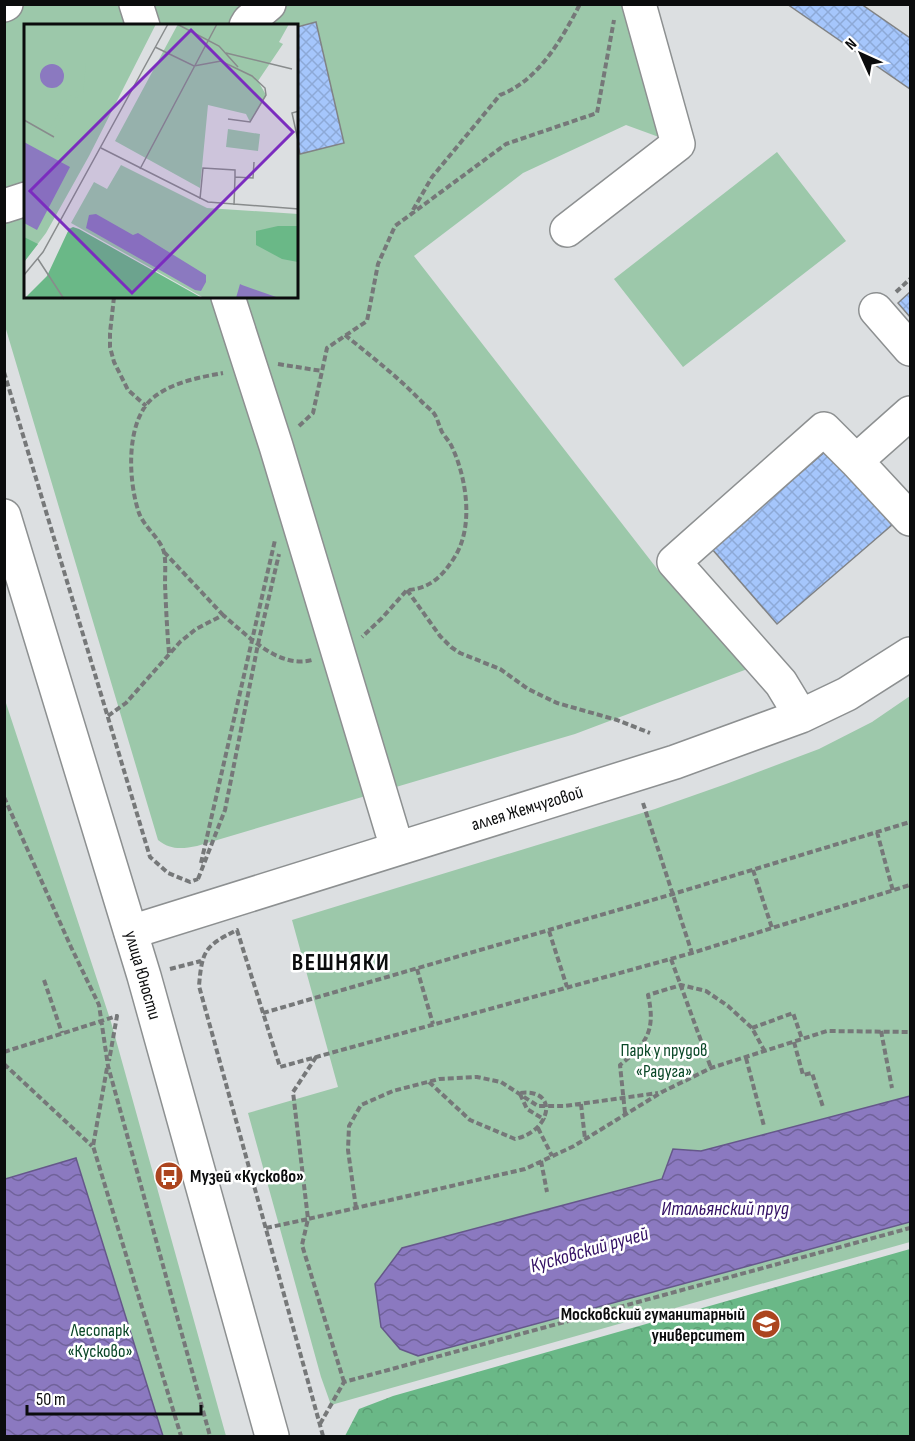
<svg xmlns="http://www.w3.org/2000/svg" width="915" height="1441" viewBox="0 0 915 1441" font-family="'Sofia Sans Condensed',sans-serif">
	<defs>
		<pattern id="forest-crowns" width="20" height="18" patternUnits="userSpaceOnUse" patternTransform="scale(1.5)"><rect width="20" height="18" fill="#6ab887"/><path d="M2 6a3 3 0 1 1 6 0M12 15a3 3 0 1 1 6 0" fill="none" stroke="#5b9d73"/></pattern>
		<pattern id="water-waves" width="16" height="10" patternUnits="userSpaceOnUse" patternTransform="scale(1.5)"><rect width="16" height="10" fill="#8b79c0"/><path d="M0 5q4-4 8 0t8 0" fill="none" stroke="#70629a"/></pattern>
		<pattern id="building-cross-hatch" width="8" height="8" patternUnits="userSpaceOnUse" patternTransform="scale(1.5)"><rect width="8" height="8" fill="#a5c6fc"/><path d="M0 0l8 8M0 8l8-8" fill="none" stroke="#8da9d7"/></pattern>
	</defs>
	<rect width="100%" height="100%" fill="#dcdfe1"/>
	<path fill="#9cc8aa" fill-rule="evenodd" d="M4,5H639L678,144L626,125L523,173L414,256L658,570L750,668L575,734L197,846C182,849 170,850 158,840L5,326ZM26,26H297V297H26Z
		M777,152L846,241L683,367L614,279Z
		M910,696V1242L331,1405L321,1377L248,1113L338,1087L292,920L655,809L726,784L819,749L872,722Z
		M4,697L111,1022L226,1436H5Z"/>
	<path fill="url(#forest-crowns)" d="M910,1249V1436H345L359,1409L393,1396Z"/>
	<path fill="url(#water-waves)" stroke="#65588a" stroke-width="1.5" d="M910,1096V1222L418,1356L400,1349L381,1327L375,1284L402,1248L662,1179L673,1149L701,1151Z
		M76,1158L163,1436H5V1179Z"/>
	<path fill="url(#building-cross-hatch)" stroke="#818385" stroke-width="1.5" d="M787,4H861L910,38V89Z
		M316,22L344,143L300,154L297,141V27Z
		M910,292V317L898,303Z
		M910,292V317L898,303Z
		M827,450L892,525L777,624L712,549Z"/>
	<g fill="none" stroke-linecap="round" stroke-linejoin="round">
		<g stroke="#8d9091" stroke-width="36">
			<path id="minor" d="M136,4L143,26
				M4,5L6,4
				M246,26L249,21L269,4
				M4,206L26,199
				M567,230L678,144L639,4
				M228,297L276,446L397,848
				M876,310L910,349
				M910,413L856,461L910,519
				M801,716L781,683L674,562L824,429L856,461
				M131,932L675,762L801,716L847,694L910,654"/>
		</g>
		<g stroke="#8d9091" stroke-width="36">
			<path id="major" d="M4,516L144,976L272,1436"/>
		</g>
		<path stroke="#767879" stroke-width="4" stroke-dasharray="6 3" stroke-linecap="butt" d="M413,210L432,177L500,95C538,81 562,39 580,4
			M896,292L910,279
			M114,297L110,333V347L114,362L128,390L146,406
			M345,335C372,357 398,377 422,402C426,406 432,410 435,415C438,420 439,426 442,432C445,437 450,442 452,447C467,479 474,528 454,558C442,577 429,589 407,590L382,618L362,637
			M278,364L322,371
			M4,372L150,857L168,873L190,882L198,879
			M299,426L313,413L327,348L367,321L378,264L395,226L506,144L597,113L614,20
			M164,552L223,615
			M407,590L440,636L451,647L460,653L500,669L528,689L557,703L617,720L650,733
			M169,653C167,630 166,607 165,584C165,574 166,561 164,552C160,538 144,527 139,513C128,481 125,420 154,397C173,382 201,377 223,373
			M108,716L126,703L180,642L196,629L223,615C247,635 278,669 312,660
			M4,797L71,947L99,1005L108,1066L210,1436
			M643,803L692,953
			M877,832L893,891
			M201,863L275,540
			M753,870L772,928
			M198,879L225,810L258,644L279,554
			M549,931L567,987
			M671,959L711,1068
			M170,969L201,961
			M417,969L433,1024
			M44,980L62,1033
			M263,1013L673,894L910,822
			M752,1028L793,1013L802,1039
			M881,1031L892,1088
			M794,1042L803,1075L812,1073L823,1107
			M4,1052L117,1016L109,1061
			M746,1058L764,1126
			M4,1064L92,1146
			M107,1068L93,1146L181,1436
			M429,1082L470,1120L515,1139C552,1131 559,1088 520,1093
			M520,1094L527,1109L545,1120
			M581,1104L585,1139
			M625,1113L620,1065C647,1044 656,1030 648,995L681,985L706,991L728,1006L752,1028L764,1050
			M538,1128L552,1156
			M541,1161L547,1192
			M356,1208L348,1150L349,1126L361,1105L393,1091L439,1079L477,1077L501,1082L538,1106H565L658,1093
			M266,1228L308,1219L293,1092L316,1057
			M344,1382L302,1245L308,1219L525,1169L574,1146L662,1092L711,1068L802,1039L827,1031L910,1032
			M320,1424L344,1382L910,1228
			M323,1436L199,986C202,950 205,946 237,930L280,1067L692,953L910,885"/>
		<use href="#minor" stroke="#fff" stroke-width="33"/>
		<use href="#major" stroke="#fff" stroke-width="33"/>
	</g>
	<defs>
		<g id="bus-disc" transform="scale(1.5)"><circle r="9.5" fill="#ac451f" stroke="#fff"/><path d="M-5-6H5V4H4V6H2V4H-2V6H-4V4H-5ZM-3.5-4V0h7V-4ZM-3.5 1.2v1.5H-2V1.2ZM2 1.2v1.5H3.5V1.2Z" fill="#fff"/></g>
		<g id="university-disc" transform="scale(1.5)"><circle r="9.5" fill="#ac451f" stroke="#fff"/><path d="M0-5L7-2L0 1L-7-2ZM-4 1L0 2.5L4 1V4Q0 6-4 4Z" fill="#fff"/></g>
	</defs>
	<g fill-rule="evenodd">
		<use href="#bus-disc" x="169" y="1176"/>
		<use href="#university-disc" x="766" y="1324"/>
	</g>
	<g text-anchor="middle" stroke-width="5" stroke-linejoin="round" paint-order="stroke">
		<g font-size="18" fill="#0b0c0d" stroke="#fff">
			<text transform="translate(527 808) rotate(-17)" y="6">аллея Жемчуговой</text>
			<text transform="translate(143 975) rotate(74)" y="6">улица Юности</text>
		</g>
		<g font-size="18" fill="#0a4828" stroke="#fff">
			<text x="664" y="1056">Парк у прудов<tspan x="664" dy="21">«Радуга»</tspan></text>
			<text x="100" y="1336">Лесопарк<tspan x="100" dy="21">«Кусково»</tspan></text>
		</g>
		<g font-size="18" font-weight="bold" fill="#0b0c0d" stroke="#fff" text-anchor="start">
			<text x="190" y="1182">Музей «Кусково»</text>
			<text x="745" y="1320" text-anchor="end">Московский гуманитарный<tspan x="745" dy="21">университет</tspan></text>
		</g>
		<g font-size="20" font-style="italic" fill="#331065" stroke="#fff">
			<text x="725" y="1215">Итальянский пруд</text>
			<text transform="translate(589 1249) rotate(-16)" y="7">Кусковский ручей</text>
		</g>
		<g font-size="24" font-weight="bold" letter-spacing="1.5" fill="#0b0c0d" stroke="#fff">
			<text x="341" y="970">ВЕШНЯКИ</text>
		</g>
	</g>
	<g transform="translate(24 24)">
		<rect width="274" height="274" fill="#dcdfe1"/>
		<path d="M0,0H132L65,132L22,209L0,238ZM154,0H265L255,18L259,20L234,57L242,71L226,98L222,90L184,81L176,164L91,117ZM204,105L236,110L234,127L202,123ZM97,141L183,184L274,190V274H180L47,199L70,158L83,165Z" fill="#9cc8aa"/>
		<path d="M254,202H274V238L258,235L232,221V207ZM49,203L55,205L178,274L0,275L23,252L45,205ZM0,213L14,220L0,238Z" fill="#6ab887"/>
		<path d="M62,39L59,69L46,78L29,108L25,106L43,75L57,64V49Z" fill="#9cc8aa"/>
		<path d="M16 52a12 12 0 1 1 24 0a12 12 0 1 1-24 0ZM0,118L46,143L13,206L0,199ZM72,190L109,211L114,209L182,251V258L177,267L171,266L62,204L65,191ZM216,260L218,261L255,274H212Z" fill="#8b79c0"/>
		<path fill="none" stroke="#888b8c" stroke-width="1.5" d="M153,0L195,22L214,43M131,23L170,42L197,37L228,52L241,64L242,71L226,98L204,95M202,29L268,45M275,87L268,89L275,121M0,96L30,113M77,124L184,178L275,185M116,145L193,0M176,175L179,144L211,146V153M210,181L211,153L229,154L230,138M14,235L40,275M0,251L19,228L144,0"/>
		<path fill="#7b2cbf" fill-opacity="0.15" stroke="#7b2cbf" stroke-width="3" d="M167,6L269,108L108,269L6,167Z"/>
		<rect width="274" height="274" fill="none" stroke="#0b0c0d" stroke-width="3"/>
	</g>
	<rect width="915" height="1441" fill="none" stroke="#0b0c0d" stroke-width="12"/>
	<g transform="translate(861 54) rotate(315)" stroke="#ffffff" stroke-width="4.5" paint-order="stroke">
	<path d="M0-4.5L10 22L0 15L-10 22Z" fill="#0b0c0d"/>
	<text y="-9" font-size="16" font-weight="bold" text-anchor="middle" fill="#0b0c0d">N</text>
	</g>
	<path d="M27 1405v9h174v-9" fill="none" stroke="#0b0c0d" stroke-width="3"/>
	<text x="36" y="1405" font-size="18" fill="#0b0c0d" stroke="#ffffff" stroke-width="4.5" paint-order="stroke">50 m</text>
</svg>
